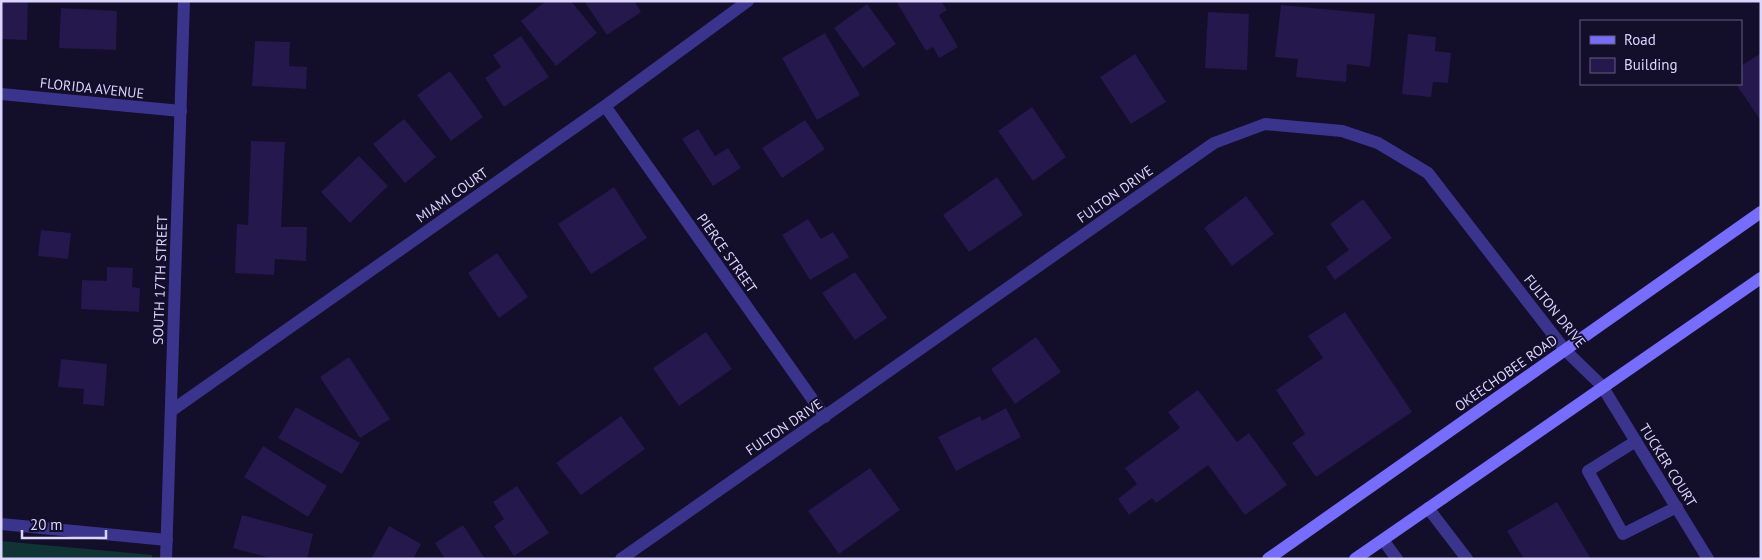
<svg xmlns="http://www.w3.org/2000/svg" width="1762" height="560" viewBox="0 0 1762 560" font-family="'PT Sans',sans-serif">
	<rect width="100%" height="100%" fill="#130e2a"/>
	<path fill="#103434" d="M1,541L152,555V559H1Z"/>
	<path fill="#24184d" d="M1,1H28L27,40L1,39Z
		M546,1H571L597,33L556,66L521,21Z
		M584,1H634L641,12L607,35Z
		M896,1H941L947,10L939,15L958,47L939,58L933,47L926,51Z
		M867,4L896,44L863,68L834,28Z
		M1281,5L1375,14L1370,67L1347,64L1346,82L1296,77L1298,59L1275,57Z
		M61,8L117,11L116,50L59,48Z
		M1208,12L1249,14L1247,70L1205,68Z
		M825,33L860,95L817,120L782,58Z
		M1408,34L1436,37L1435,51L1451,53L1448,83L1433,82L1431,97L1402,94Z
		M521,36L549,77L504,107L485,78L501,67L493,55Z
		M255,41L290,42L289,66L307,67L306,89L252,86Z
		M1761,53V121L1736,84H1741V66Z
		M1135,54L1166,102L1131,124L1100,77Z
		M450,71L483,117L451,141L417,95Z
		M1032,107L1066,157L1033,181L998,131Z
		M404,119L436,157L405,183L373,144Z
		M805,120L825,149L782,178L762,148Z
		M698,129L715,156L728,148L741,168L713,186L682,139Z
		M251,141L285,142L281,227H307L306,261L275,259L274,275L235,273L237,224L248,225Z
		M359,156L388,186L350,223L321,192Z
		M997,177L1023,215L969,252L943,215Z
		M614,187L647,238L591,274L558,224Z
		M1246,196L1274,234L1232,266L1204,228Z
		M1363,199L1392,238L1335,280L1326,267L1349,250L1330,224Z
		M808,219L821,239L833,232L849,257L810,280L782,235Z
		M41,230L71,233L68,259L38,256Z
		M497,253L528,297L499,318L468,273Z
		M107,267L133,268L132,287L140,288L139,312L81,309L82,280L107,281Z
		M855,272L887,318L855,340L822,293Z
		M1345,312L1412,412L1316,477L1292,443L1305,434L1276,390L1323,358L1308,336Z
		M706,332L732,369L679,406L653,368Z
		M1036,337L1061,372L1015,404L991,369Z
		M349,357L390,419L360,438L320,377Z
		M61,359L107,364L104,406L83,404L84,389L58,387Z
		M1198,390L1237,442L1249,433L1287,485L1245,515L1208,465L1156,503L1152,498L1129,515L1118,499L1137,484L1125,468L1180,428L1168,412Z
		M296,407L360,443L342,474L278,438Z
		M1006,408L1021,437L956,471L938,437L980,416L982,421Z
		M621,416L645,449L581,495L556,463Z
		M263,446L327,486L308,517L244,477Z
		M870,468L900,510L839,554L808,511Z
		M517,486L549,533L514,556L494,526L504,519L493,502Z
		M1557,502L1591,559H1524L1507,531Z
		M242,515L313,534L307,559H274L233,548Z
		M463,525L485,559H445L435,543Z
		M389,526L421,544L413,559H371Z"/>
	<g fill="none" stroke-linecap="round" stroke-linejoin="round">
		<path stroke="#3b348d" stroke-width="12" d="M1636,441L1588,471L1623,534L1677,507
			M1428,508L1467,559
			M1383,540L1397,559"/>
		<path stroke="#3b348d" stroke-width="12" d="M1,94L181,111
			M605,106L825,417
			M171,411L605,106L748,1
			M1,524L167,540
			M621,559L1214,143L1265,124L1342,131L1378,143L1428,173L1565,350L1602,386L1708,559"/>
		<path stroke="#3b348d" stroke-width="12" d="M166,559L184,1"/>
		<path stroke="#766dff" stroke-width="12" d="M1268,559L1761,212
			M1355,559L1761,278"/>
	</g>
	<g text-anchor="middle" stroke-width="4" stroke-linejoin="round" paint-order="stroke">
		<g font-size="14" fill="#dcd6ff" stroke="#130e2a">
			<text transform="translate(92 88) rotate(6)" y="5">FLORIDA AVENUE</text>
			<text transform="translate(1115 194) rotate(-35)" y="5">FULTON DRIVE</text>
			<text transform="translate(452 195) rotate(-35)" y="5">MIAMI COURT</text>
			<text transform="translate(727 253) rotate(55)" y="5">PIERCE STREET</text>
			<text transform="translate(160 280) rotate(-88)" y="5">SOUTH 17TH STREET</text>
			<text transform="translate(1555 311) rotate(51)" y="5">FULTON DRIVE</text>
			<text transform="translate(1506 373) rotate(-35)" y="5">OKEECHOBEE ROAD</text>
			<text transform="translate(784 427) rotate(-34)" y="5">FULTON DRIVE</text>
			<text transform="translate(1668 465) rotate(58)" y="5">TUCKER COURT</text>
		</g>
	</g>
	<rect width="1762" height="560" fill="none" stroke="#dcd6ff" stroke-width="5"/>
	<rect x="1580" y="20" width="162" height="65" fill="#130e2a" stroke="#635e7f"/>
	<rect x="1590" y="36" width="25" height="8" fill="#766dff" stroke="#635e7f"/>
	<text x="1624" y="45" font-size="15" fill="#dcd6ff">Road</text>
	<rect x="1590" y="58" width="25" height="15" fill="#24184d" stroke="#635e7f"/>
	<text x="1624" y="70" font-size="15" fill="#dcd6ff">Building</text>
	<path d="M22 530v8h84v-8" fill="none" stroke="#dcd6ff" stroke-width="2.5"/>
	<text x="30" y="530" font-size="15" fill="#dcd6ff" stroke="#130e2a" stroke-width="4" paint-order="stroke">20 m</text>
</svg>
